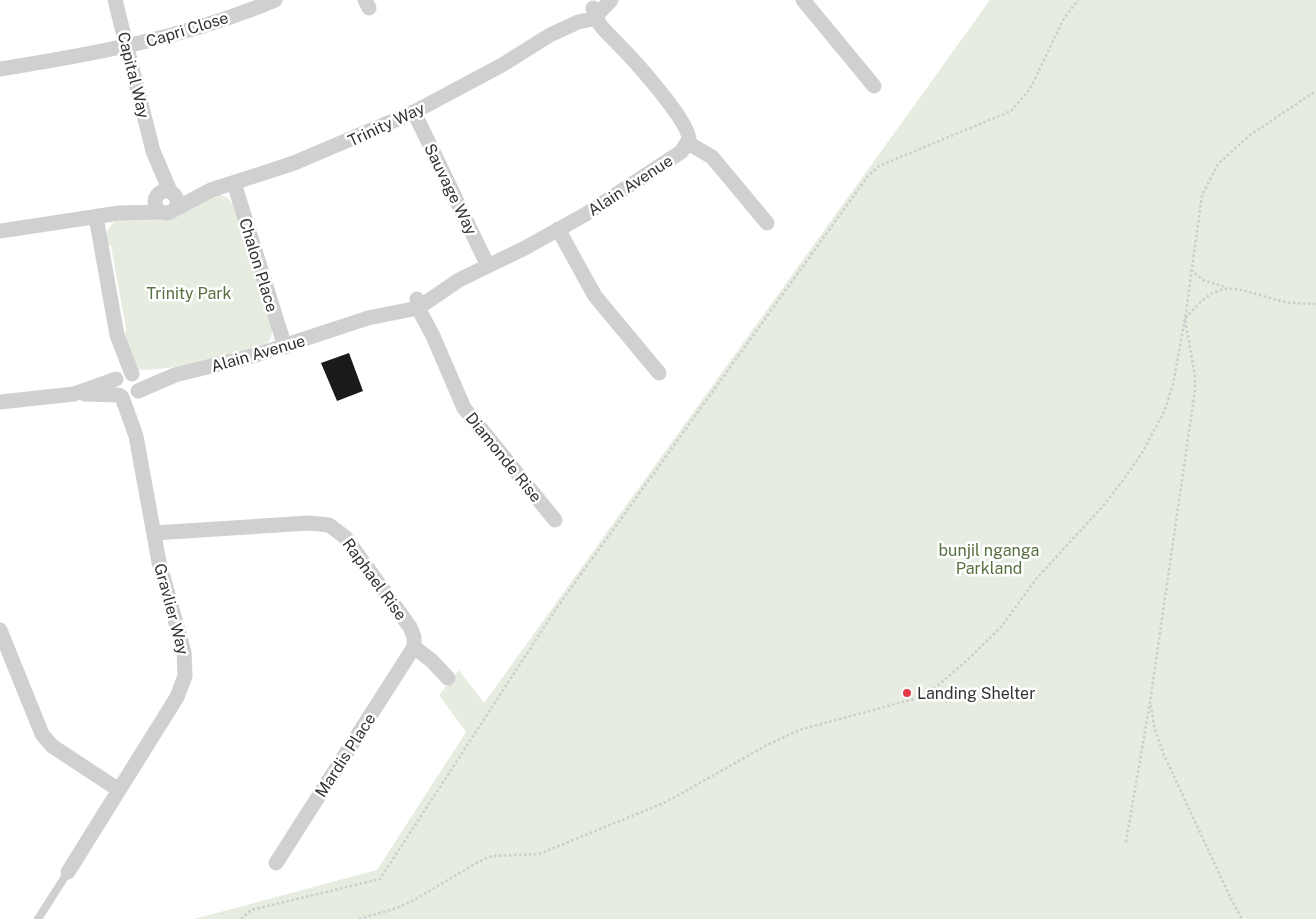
<svg xmlns="http://www.w3.org/2000/svg" width="1316" height="919" viewBox="0 0 1316 919" font-family="'Public Sans',sans-serif">
	<rect width="100%" height="100%" fill="#fff"/>
	<path fill="#e6ecdf" d="M990,0H1316V919H194L377,870L466,732L439,695L459,670L484,703Z
		M220,195L227,197L234,206L272,328C272,333 272,338 268,342C254,354 155,374 136,369L124,339L126,329L111,246L106,243C105,204 147,226 171,218C178,216 181,210 186,207C195,200 209,198 220,195Z"/>
	<path fill="#1a1a1a" d="M349,353L363,391L337,401L321,363Z"/>
	<g fill="none" stroke-linecap="round" stroke-linejoin="round">
		<path stroke="#cdcdcd" stroke-width="2.5" stroke-dasharray="2.5 2.5" stroke-linecap="butt" d="M1191,270L1203,280L1225,287
			M1151,705L1154,726L1164,755L1231,899L1242,919
			M1126,842L1150,702L1195,390V376L1185,319C1222,274 1233,289 1281,301C1292,304 1304,303 1316,304
			M241,919L251,910L380,879L556,609L868,176L879,166L1011,111L1030,89L1063,20L1078,0
			M359,919L397,908L416,899L478,862L492,856L539,854L666,802L767,745L799,730L914,699L936,687L963,664L1001,627L1037,578L1103,506L1124,479L1142,453L1165,410L1173,384L1185,319L1202,195L1218,164L1250,135L1316,91"/>
		<path stroke="#d0d0d0" stroke-width="8" d="M38,919L68,872"/>
		<path stroke="#d0d0d0" stroke-width="15" d="M115,0L153,151L170,191
			M365,0L369,8
			M803,0L874,86
			M0,69C94,54 188,37 275,0
			M414,112L488,266
			M688,143L712,157L767,223
			M234,183L285,347
			M155 202a11 11 0 1 1 22 0a11 11 0 1 1-22 0Z
			M175,209L211,190L294,163L414,112L502,65L550,35L578,22L593,19L611,0
			M96,217L117,335L132,374
			M558,229L595,296L659,373
			M0,231L119,213L161,212
			M417,299L418,308L433,336L464,408L555,520
			M138,391L175,375L256,355L368,318L418,308L459,280L525,248L586,214L681,152L689,140C690,122 634,60 619,45C607,32 597,26 593,8
			M85,394L119,395
			M0,402L74,394L116,379
			M154,533L309,523L329,525L345,537L410,627L414,637V647L432,661L448,678
			M0,630L42,734L52,746L119,790
			M276,863L414,647
			M68,872L177,697L185,676L184,652L159,562L136,436L122,397"/>
	</g>
	<circle fill="#e63946" stroke="#fff" stroke-width="2" cx="907" cy="693" r="5"/>
	<g text-anchor="middle" stroke-width="5" stroke-linejoin="round" paint-order="stroke">
		<g font-size="16" fill="#333" stroke="#fff">
			<text transform="translate(187 29) rotate(-17)" y="6">Capri Close</text>
			<text transform="translate(134 75) rotate(76)" y="6">Capital Way</text>
			<text transform="translate(386 124) rotate(-25)" y="6">Trinity Way</text>
			<text transform="translate(630 185) rotate(-33)" y="6">Alain Avenue</text>
			<text transform="translate(451 189) rotate(64)" y="6">Sauvage Way</text>
			<text transform="translate(259 265) rotate(73)" y="6">Chalon Place</text>
			<text transform="translate(258 353) rotate(-16)" y="6">Alain Avenue</text>
			<text transform="translate(504 457) rotate(51)" y="6">Diamonde Rise</text>
			<text transform="translate(375 579) rotate(54)" y="6">Raphael Rise</text>
			<text transform="translate(172 609) rotate(75)" y="6">Gravlier Way</text>
			<text transform="translate(345 755) rotate(-57)" y="6">Mardis Place</text>
		</g>
		<g font-size="16" fill="#56703f" stroke="#fff">
			<text x="189" y="299">Trinity Park</text>
			<text x="989" y="556">bunjil nganga<tspan x="989" dy="18">Parkland</tspan></text>
		</g>
		<g font-size="16" fill="#333" stroke="#fff" text-anchor="start">
			<text x="917" y="699">Landing Shelter</text>
		</g>
	</g>
</svg>
